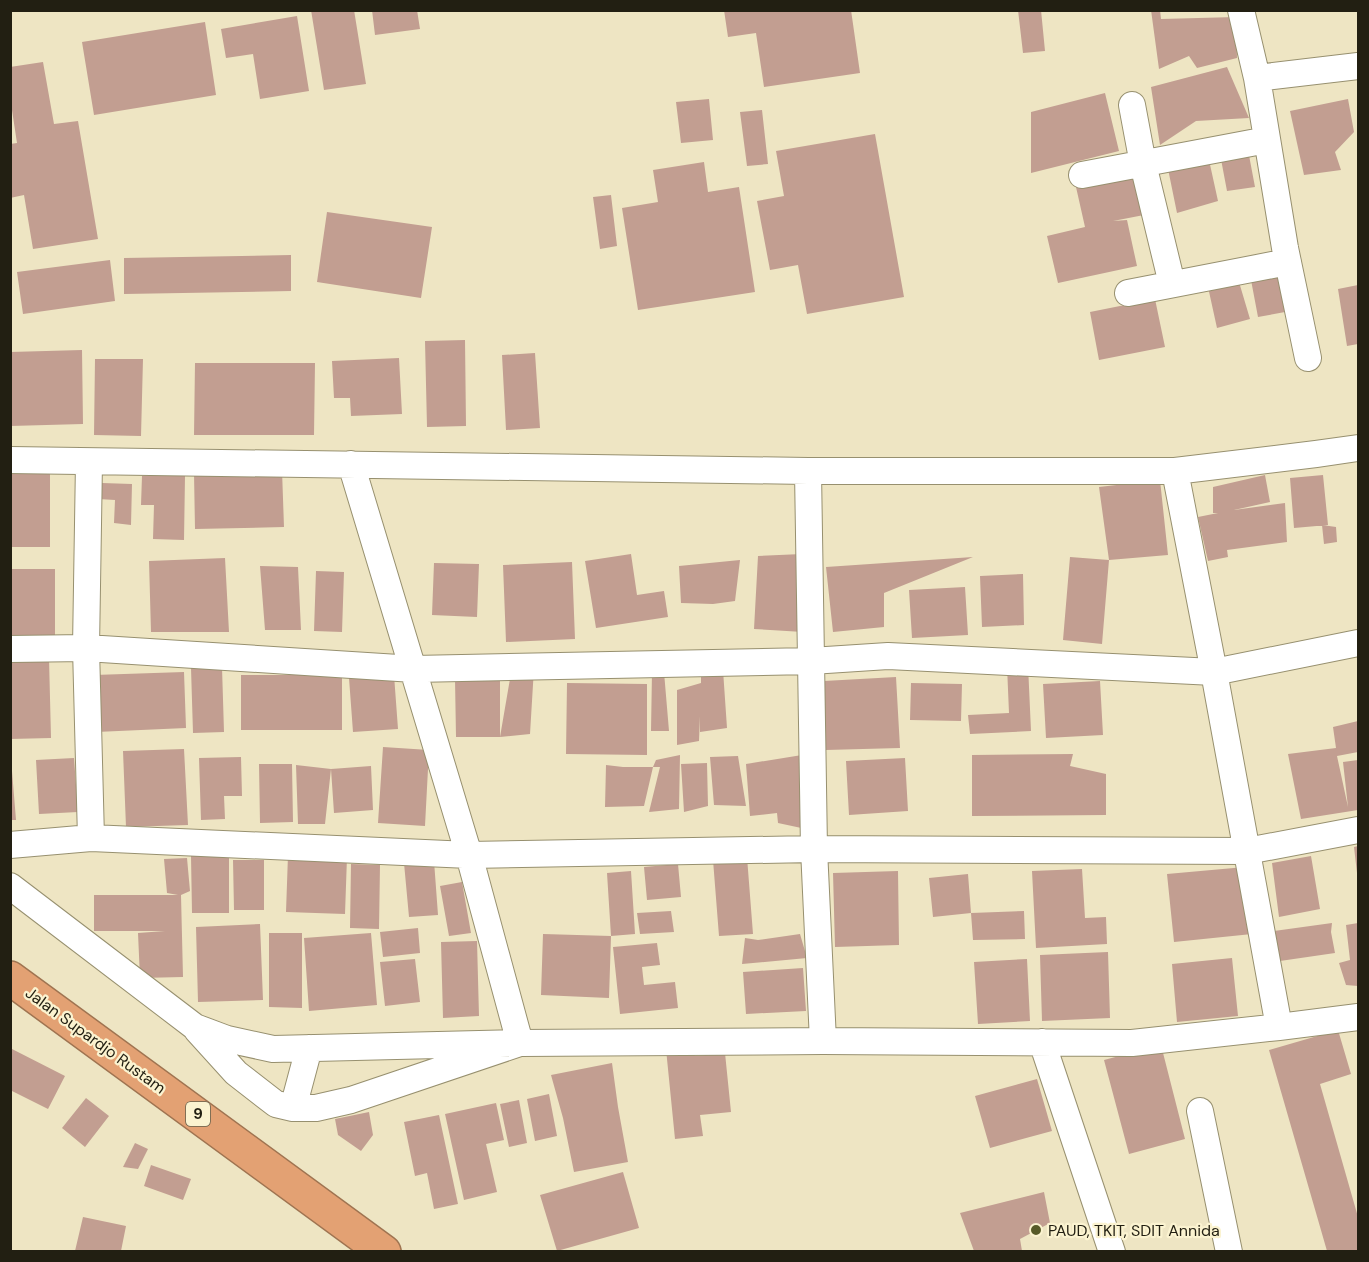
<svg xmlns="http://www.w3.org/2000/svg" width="1369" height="1262" viewBox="0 0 1369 1262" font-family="'DM Sans',sans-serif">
	<rect width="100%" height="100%" fill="#eee5c3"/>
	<path fill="#c29e91" d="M311,10H354L366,84L324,90Z
		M372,10H417L420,29L375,35Z
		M724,10H851L860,73L764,87L756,33L728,37Z
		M1018,10H1041L1045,51L1023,53Z
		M1151,10H1160L1161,19L1236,17L1237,58L1197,68L1189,56L1159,69Z
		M297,16L309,91L260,99L253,54L226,58L221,29Z
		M205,22L216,95L94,115L82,42Z
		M43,62L54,124L78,121L98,239L33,249L24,195L10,198V144L17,143L10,97V67Z
		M1227,67L1249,118L1196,121L1160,145L1151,87Z
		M1105,93L1119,151L1031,173V112Z
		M709,99L713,140L681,143L676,102Z
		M1348,99L1354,132L1335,152L1341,170L1304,175L1290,111Z
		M762,110L768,164L747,166L740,112Z
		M875,134L904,297L807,314L798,265L770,270L757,201L784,196L776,151Z
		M1248,150L1255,187L1227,191L1220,154Z
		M1209,160L1218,201L1177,213L1167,164Z
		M704,162L708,192L739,187L755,292L638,310L622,208L658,202L653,170Z
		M1135,174L1144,215L1113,221L1127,220L1137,266L1058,283L1047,236L1085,227L1076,187Z
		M611,195L617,246L600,249L593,197Z
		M327,212L432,227L421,298L317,282Z
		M291,255V291L124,294V258Z
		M110,260L115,301L23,314L17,272Z
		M1284,271L1285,312L1258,317L1251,280Z
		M1239,282L1250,319L1217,328L1208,287Z
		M1358,285V344L1347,346L1338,289Z
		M1155,299L1165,347L1099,360L1090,312Z
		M465,340L466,426L427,427L425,341Z
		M82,350L83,424L10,426V352Z
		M535,353L540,428L506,430L502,355Z
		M399,358L402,414L351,416L350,398H334L332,361Z
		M95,359H143L141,436L94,435Z
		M195,363H315L314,435H194Z
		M282,470L284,527L195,529L194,473Z
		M10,474H50V547H10Z
		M1265,475L1270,502L1234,510L1285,503L1287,542L1227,550L1228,557L1208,561L1198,517L1218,513H1213V487Z
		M1323,475L1328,525L1294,528L1290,478Z
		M142,476H185L184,540L153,539L154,505H141Z
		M1160,480L1168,555L1109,560L1099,487Z
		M102,483L132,484L131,525L114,523L115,500L98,499Z
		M1322,525L1336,527L1337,542L1324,544Z
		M631,554L637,595L664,591L668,617L596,628L585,561Z
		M802,554L803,632L754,629L758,556Z
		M973,557L884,593V627L833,632L826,567Z
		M1070,557L1109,560L1102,644L1063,640Z
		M225,558L229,632H151L149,561Z
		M740,560L735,601L713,604L681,603L679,566Z
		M572,562L575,639L506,642L503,565Z
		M434,563L479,564L477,617L432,615Z
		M260,566L298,567L301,630H265Z
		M10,569H55V635H10Z
		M316,571L344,572L342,632L314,631Z
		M1023,574L1024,625L982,627L980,576Z
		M965,587L968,635L912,638L909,590Z
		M49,658L51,738L10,739V659Z
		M1028,665L1031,731L970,734L968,715L1009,713L1007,666Z
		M222,667L224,732L193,733L191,668Z
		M534,668L530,734L500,737L511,673Z
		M723,670L727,728L700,732V716L699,741L677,745V690L701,683V676Z
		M184,672L186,728L96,732L94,675Z
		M652,672H664L669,731H651Z
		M241,675H342V730H241Z
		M394,675L398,729L353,732L349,678Z
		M896,677L900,748L826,750L824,681Z
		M500,678V737H456L455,679Z
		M1100,681L1103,735L1046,738L1043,684Z
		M567,683L647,684V755L566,754Z
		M911,683L962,684L961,721L910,720Z
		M1358,721V752L1337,756L1348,807L1343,762L1358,760V810L1301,819L1288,754L1336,748L1333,727Z
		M383,747L429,750L425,826L378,823Z
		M184,749L188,825L126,827L123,751Z
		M1073,754L1070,766L1106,774V815L972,816V755Z
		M680,755L679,809L649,812L660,767H653L656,760Z
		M802,755L806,829L778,823L777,813L750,816L746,764Z
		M738,756L746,806L714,805L710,757Z
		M241,757L242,796H224L225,819L201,820L199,758Z
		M74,758L78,812L39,814L36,760Z
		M905,758L908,811L849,815L846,761Z
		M707,763L708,806L684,812L681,764Z
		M259,764H292L293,822L260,823Z
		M296,765L331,769L325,824H298Z
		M606,765L623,767H653L644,806L605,807Z
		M371,766L373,810L334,813L331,769Z
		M10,771H12L16,820H10Z
		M1358,846V873H1357L1354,847Z
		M288,855L347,857L345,914L286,912Z
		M191,856H229V913H192Z
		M1311,856L1320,909L1279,917L1272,863Z
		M747,857L753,934L719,936L713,860Z
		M187,858L190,891L181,895L183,977L140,978L138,933L165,931H94V895H178L167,893L164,859Z
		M233,860H264V910H234Z
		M434,861L438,915L409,917L404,863Z
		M351,864L380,865L379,929L350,928Z
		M678,864L681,897L647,900L644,867Z
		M1245,867L1252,934L1174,942L1167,874Z
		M1082,869L1085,918L1106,917L1107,944L1036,948L1032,871Z
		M631,871L635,934L611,936L607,873Z
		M898,871L899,945L835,947L833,873Z
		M968,874L971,913L933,917L929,878Z
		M462,882L471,933L449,936L440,886Z
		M671,911L674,932L640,934L637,913Z
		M1024,911L1025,939L973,940L971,913Z
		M1332,923L1331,932L1335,953L1280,961L1274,931Z
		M1358,923V986L1346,985L1339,963L1350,960L1346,925Z
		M260,924L263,1000L198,1002L196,927Z
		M418,928L420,953L383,957L380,932Z
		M269,933H302V1008L269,1007Z
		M371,933L377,1005L309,1011L304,938Z
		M543,934L611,936L609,998L541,995Z
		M800,934L807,958L742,964L745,938L758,940Z
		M477,941L479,1016L443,1018L441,942Z
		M657,943L660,965L642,967L644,985L675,982L678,1008L620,1014L613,947Z
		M1108,952L1110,1018L1042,1021L1040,955Z
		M1232,958L1238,1016L1177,1022L1172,964Z
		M415,959L420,1002L385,1006L380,962Z
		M1027,959L1030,1021L978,1024L974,962Z
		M803,968L806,1011L746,1014L743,972Z
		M1338,1030L1351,1074L1320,1084L1358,1217V1251H1327L1269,1050Z
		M1161,1045L1185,1139L1129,1154L1104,1060Z
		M689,1046L695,1056L725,1053L731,1112L700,1115L703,1136L675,1139L666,1049Z
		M12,1049L65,1076L48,1109L10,1090V1052Z
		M612,1063L618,1107L628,1162L574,1172L563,1118L551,1075Z
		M1037,1079L1052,1131L990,1148L975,1096Z
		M549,1094L557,1136L535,1141L527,1099Z
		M86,1098L109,1116L85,1147L62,1128Z
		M519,1100L527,1143L509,1147L500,1104Z
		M496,1103L504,1140L486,1144L497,1192L464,1200L445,1114Z
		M369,1112L373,1135L361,1151L338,1135L335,1119Z
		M439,1115L458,1204L434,1209L427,1173L415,1176L404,1122Z
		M135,1143L148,1149L138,1169L123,1167Z
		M151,1165L191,1179L183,1200L144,1186Z
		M623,1172L639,1228L557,1251L540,1195Z
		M1044,1192L1050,1223L1020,1239L1022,1251H974L960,1213Z
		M83,1217L126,1226L121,1251H75Z"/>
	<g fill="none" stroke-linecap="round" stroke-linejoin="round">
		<g stroke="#97906f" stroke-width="28">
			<path id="street" d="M1241,10L1257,78L1358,66
				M1257,78L1285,248L1308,358
				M1132,105L1143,164L1172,284
				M1082,175L1267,140
				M1128,293L1288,262
				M10,460L808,471H1175L1214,672L1279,1027
				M89,462L86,648L91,838L469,855L814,849L1247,851L1358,830
				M808,471L814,849L823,1041
				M1175,471L1316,454L1358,448
				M10,649L86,648L414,669L811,661L888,656L1214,672L1358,643
				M10,845L91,838
				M10,886L195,1027L227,1039L273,1049L520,1043L823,1041L1132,1043L1279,1027L1358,1017
				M197,1030L236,1073L276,1104L293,1108H316L351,1100L520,1043L469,855L351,464
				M1042,1042L1112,1252
				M293,1108L309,1048
				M1200,1111L1229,1252"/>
		</g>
		<g stroke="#9f7451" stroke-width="36">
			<path id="highway" d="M10,978L384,1252"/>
		</g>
		<use href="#street" stroke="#fff" stroke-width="26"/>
		<use href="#highway" stroke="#e3a173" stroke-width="33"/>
	</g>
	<circle fill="#575a28" stroke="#fbf3d0" stroke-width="2" cx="1036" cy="1230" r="6"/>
	<g text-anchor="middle" stroke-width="4.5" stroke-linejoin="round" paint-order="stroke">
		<rect fill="#fbf3d0" stroke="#635f4b" stroke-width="1.5" x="186" y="1102" width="24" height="24" rx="4.5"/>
		<g font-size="15" font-weight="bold" fill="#221f12">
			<text x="198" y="1119">9</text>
		</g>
		<g font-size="16" fill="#221f12" stroke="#fbf3d0">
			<text transform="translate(96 1040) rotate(36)" y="6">Jalan Supardjo Rustam</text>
		</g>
		<g font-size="16" fill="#221f12" stroke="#fbf3d0" text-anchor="start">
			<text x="1048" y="1236">PAUD, TKIT, SDIT Annida</text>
		</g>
	</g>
	<rect width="1369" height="1262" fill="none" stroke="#221f12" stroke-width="24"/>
</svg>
